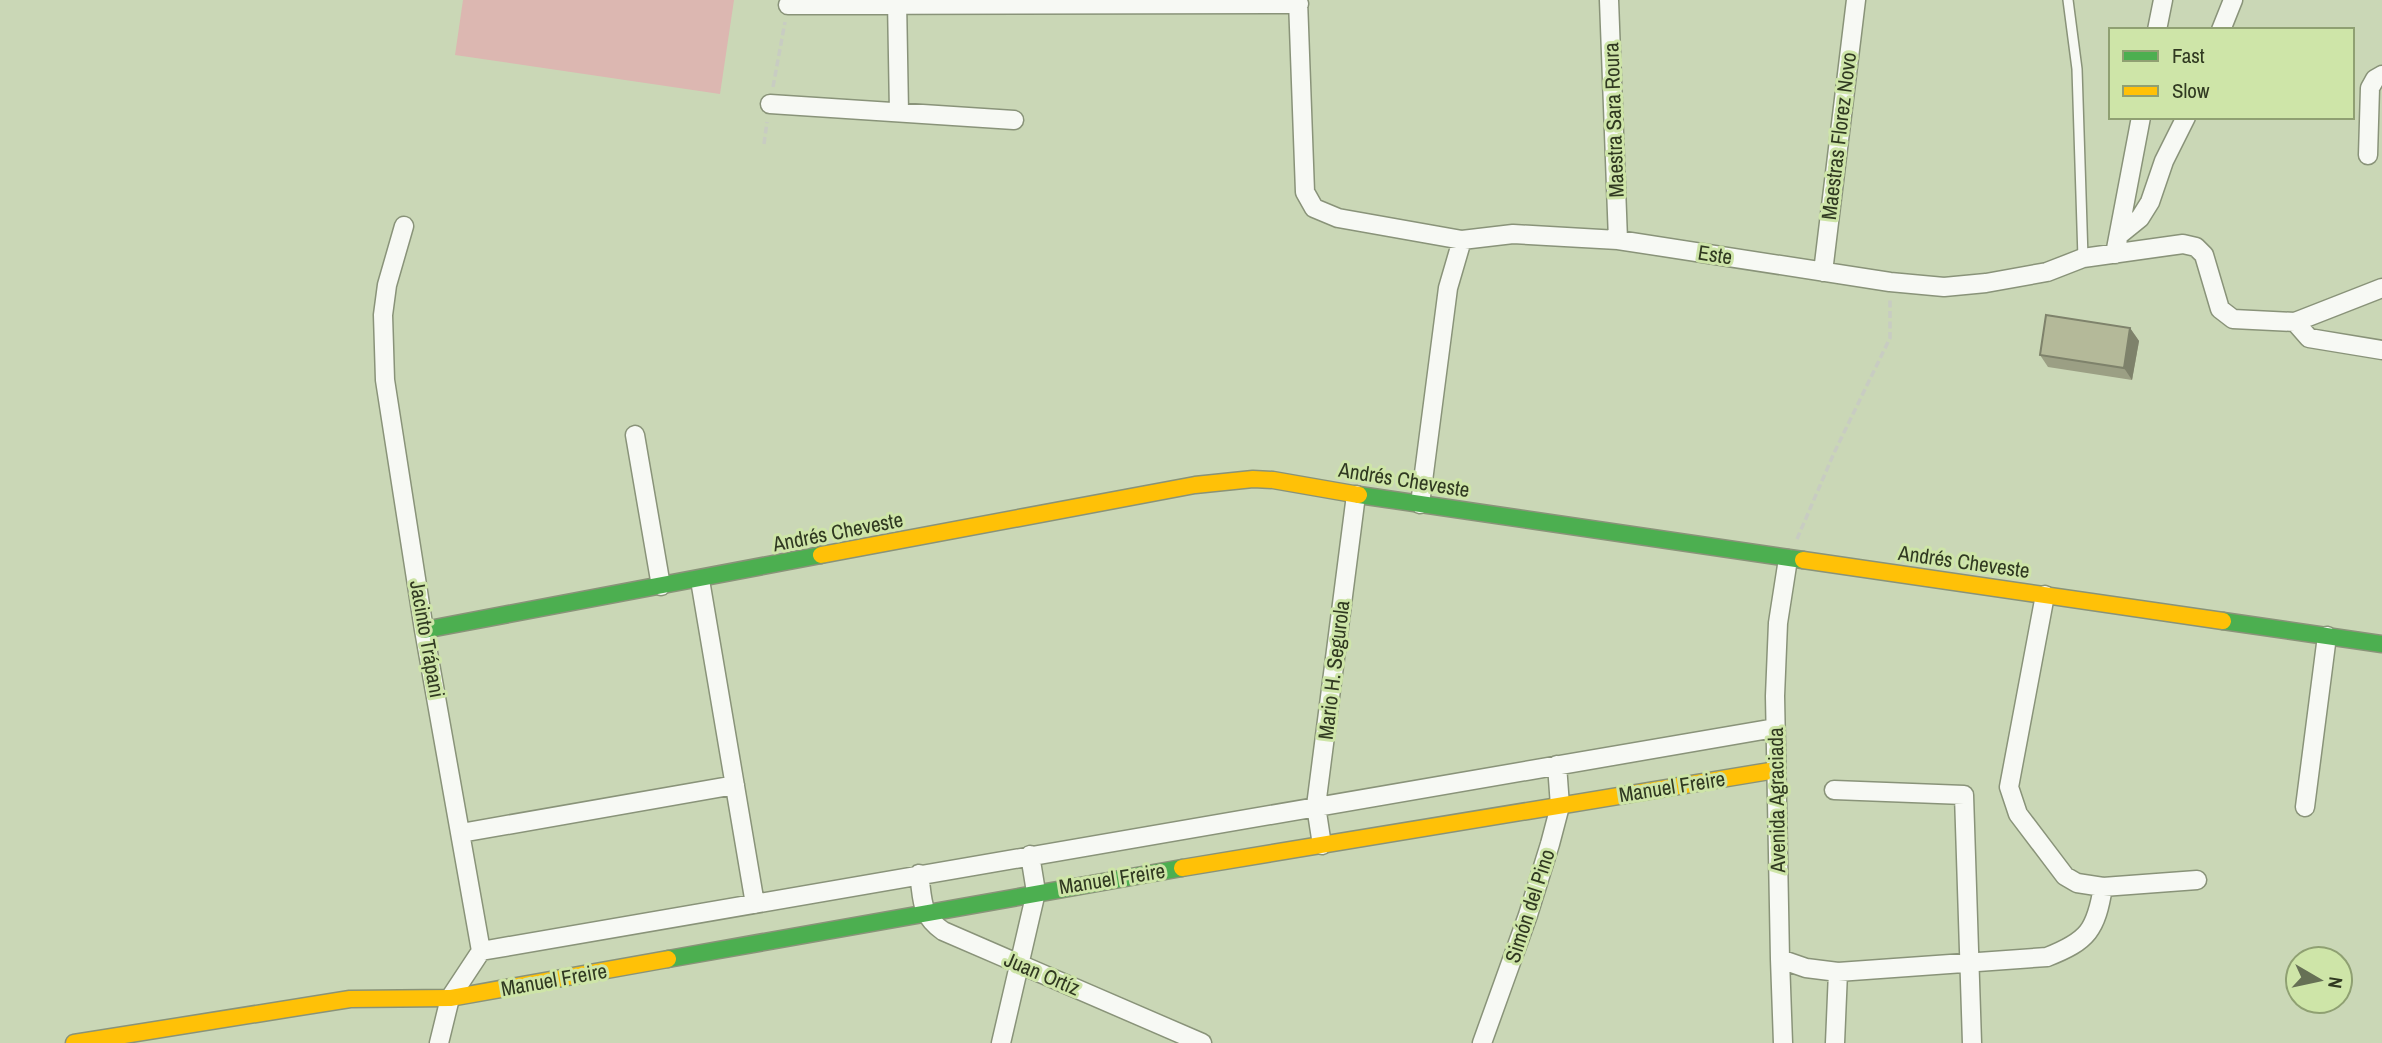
<svg xmlns="http://www.w3.org/2000/svg" width="2382" height="1043" viewBox="0 0 2382 1043" font-family="'Archivo Narrow',sans-serif">
	<rect width="100%" height="100%" fill="#cad7b6"/>
	<path fill="#dcb7b1" d="M463,0H734L720,94L455,55Z"/>
	<g fill="none" stroke-linecap="round" stroke-linejoin="round">
		<g stroke="#899379" stroke-width="12">
			<path id="lane" d="M2068,0L2077,69L2083,258"/>
		</g>
		<g stroke="#899379" stroke-width="21">
			<path id="street" d="M897,0L899,112
				M1298,0L1305,192L1314,208L1338,218L1462,240L1513,234L1618,240L1890,282L1944,287L1986,283L2047,272L2083,258L2183,244L2196,247L2204,255L2220,309L2233,319L2295,322
				M1609,0L1618,240
				M788,5L1299,4
				M2157,30L2163,0
				M2221,30L2233,0
				M770,104L1014,120
				M2368,155L2370,88L2375,79L2382,75
				M404,226L387,285L383,315L385,380L424,630L481,951L450,998L439,1043
				M2119,235L2140,218L2150,202L2164,161L2186,117
				M2115,254L2141,117
				M1823,272L1856,0
				M2382,288L2295,322L2309,338L2382,350
				M635,435L661,586
				M1420,504L1448,288L1462,240
				M700,580L755,904
				M2045,595L2009,787L2018,814L2065,876L2077,883L2103,887L2197,880
				M1834,790L1964,795L1972,1043
				M2305,807L2327,636
				M461,833L735,785
				M1322,845L1316,806L1356,495
				M919,874C923,900 920,915 943,931L1202,1043
				M481,951L1775,728
				M1780,959L1806,968L1838,972L2047,957C2088,941 2096,930 2103,887
				M1001,1043L1036,892L1030,855
				M1482,1043L1528,915L1550,844L1560,806L1557,765
				M1783,1043L1780,959L1775,696L1778,623L1788,559
				M1835,1043L1838,972"/>
		</g>
		<g stroke="#899379" stroke-width="19">
			<path id="fast" d="M1359,495L1803,560
				M2223,621L2382,644
				M424,630L821,555
				M668,959L1182,868"/>
		</g>
		<g stroke="#899379" stroke-width="19">
			<path id="slow" d="M821,555L1195,485L1253,479L1273,480L1359,495
				M1803,560L2223,621
				M1182,868L1776,770
				M74,1043L350,999L450,998L668,959"/>
		</g>
		<path stroke="#c8ccc2" stroke-width="3.5" stroke-dasharray="7 3.5" stroke-linecap="butt" d="M773,87L785,22
			M764,144L767,122
			M1797,539L1834,453L1890,338V298"/>
		<use href="#lane" stroke="#f7f9f4" stroke-width="9"/>
		<use href="#street" stroke="#f7f9f4" stroke-width="18"/>
		<use href="#fast" stroke="#4caf50" stroke-width="16"/>
		<use href="#slow" stroke="#ffc107" stroke-width="16"/>
	</g>
	<path fill="#9b9f84" d="M2130,328L2139,341L2132,380L2048,367L2040,355Z"/>
	<path fill="#7e826b" d="M2130,328L2139,341L2132,380L2124,368Z"/>
	<path fill="#b4b999" stroke="#7e826b" stroke-width="2" d="M2046,315L2130,328L2124,368L2040,355Z"/>
	<g text-anchor="middle" stroke-width="6" stroke-linejoin="round" paint-order="stroke">
		<g font-size="21" fill="#303921" stroke="#cee5a8">
			<text transform="translate(1614 120) rotate(-92)" y="7">Maestra Sara Roura</text>
			<text transform="translate(1839 136) rotate(-83)" y="7">Maestras Florez Novo</text>
			<text transform="translate(1715 255) rotate(9)" y="7">Este</text>
			<text transform="translate(1404 480) rotate(9)" y="7">Andrés Cheveste</text>
			<text transform="translate(838 532) rotate(-11)" y="7">Andrés Cheveste</text>
			<text transform="translate(1964 562) rotate(8)" y="7">Andrés Cheveste</text>
			<text transform="translate(427 639) rotate(80)" y="7">Jacinto Trápani</text>
			<text transform="translate(1334 670) rotate(-83)" y="7">Mario H. Segurola</text>
			<text transform="translate(1672 787) rotate(-9)" y="7">Manuel Freire</text>
			<text transform="translate(1777 800) rotate(-91)" y="7">Avenida Agraciada</text>
			<text transform="translate(1112 879) rotate(-9)" y="7">Manuel Freire</text>
			<text transform="translate(1530 906) rotate(-72)" y="7">Simón del Pino</text>
			<text transform="translate(1042 974) rotate(23)" y="7">Juan Ortíz</text>
			<text transform="translate(554 980) rotate(-10)" y="7">Manuel Freire</text>
		</g>
	</g>
	<rect x="2109" y="28" width="245" height="91" fill="#cee5a8" stroke="#8fa072" stroke-width="2"/>
	<rect x="2123" y="51" width="35" height="10" fill="#4caf50" stroke="#8fa072" stroke-width="2"/>
	<text x="2172" y="63" font-size="21" fill="#303921">Fast</text>
	<rect x="2123" y="86" width="35" height="10" fill="#ffc107" stroke="#8fa072" stroke-width="2"/>
	<text x="2172" y="98" font-size="21" fill="#303921">Slow</text>
	<g transform="translate(2319 980) rotate(99)"><circle r="33" fill="#cee5a8" stroke="#8fa072" stroke-width="2"/>
	<path d="M0-5L12 26L0 18L-12 26Z" fill="#667055"/>
	<text y="-10" font-size="19" font-weight="bold" text-anchor="middle" fill="#303921">N</text>
	</g>
</svg>
